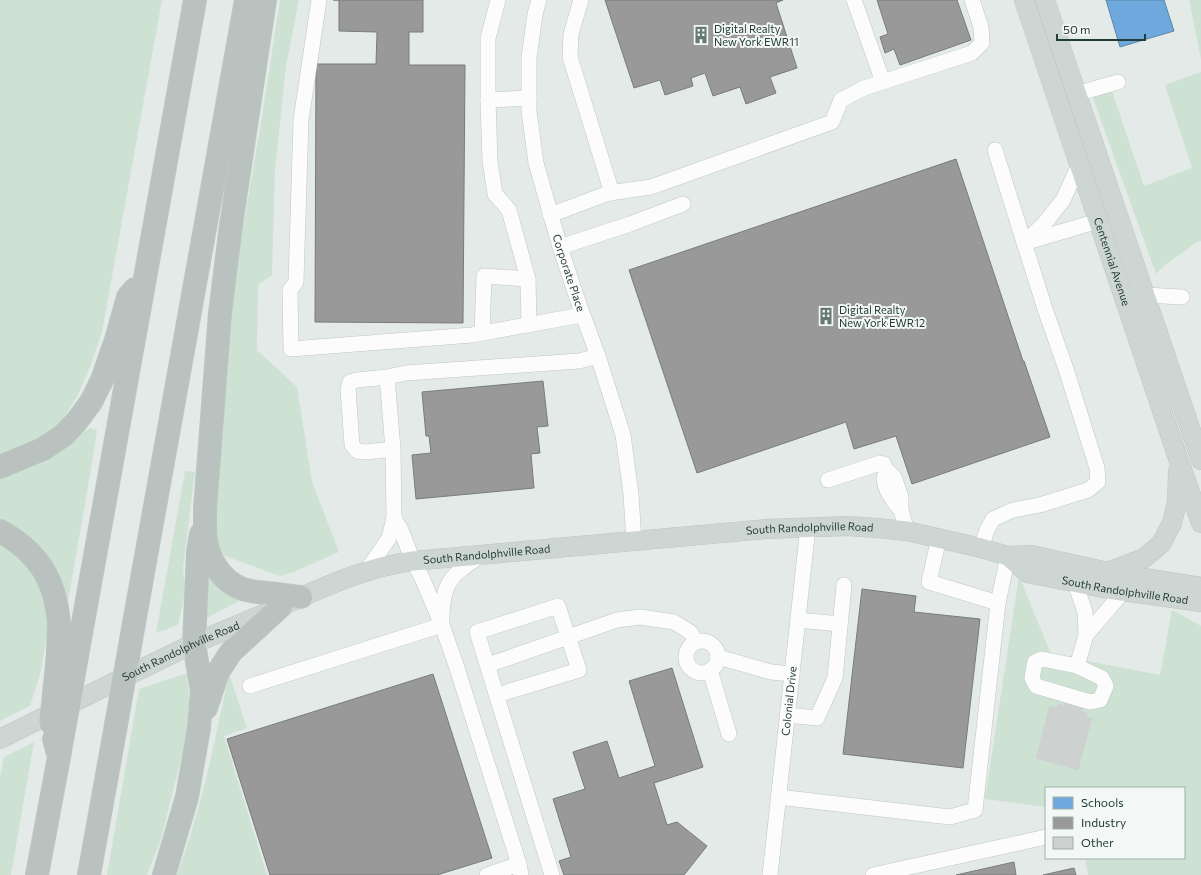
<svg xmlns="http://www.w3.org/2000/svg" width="1201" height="875" viewBox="0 0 1201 875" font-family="Commissioner,sans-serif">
	<rect width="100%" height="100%" fill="#e4eae7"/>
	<path fill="#cee2d4" d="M0,0H162L102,332L90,367L77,397L54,432L0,454Z
		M280,0H299L286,66L275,170L272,275L258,285L257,350L297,387L312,482L339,552L291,573L280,576L225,556L216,547L213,536L234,280L262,117Z
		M1189,0H1201V59Z
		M1201,72V241L1197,242L1165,265L1156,274L1092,95L1111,88L1144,186L1192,168L1165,85Z
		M90,428L97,430L91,469L65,619L0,523V477L54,453Z
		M185,471L195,472L183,568L185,592L178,625L156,633Z
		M0,539L32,569L44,591L50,618L41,671L30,706L0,721Z
		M204,558L240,599L239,601L207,618L204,616Z
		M1019,576L1051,654L1160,675L1172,610L1201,626V875H1088L1085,858H1184V788H1046V807L985,799Z
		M187,673L191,719L161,839L147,875H107L139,689Z
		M229,673L247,728L224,736L267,875H177C201,810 215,741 229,673Z
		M34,742L11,875H0V778L4,757Z"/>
	<path fill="#6fa8dc" stroke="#5888aa" d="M1106,0H1164L1174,31L1120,47Z"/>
	<path fill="#999" stroke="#767d7b" d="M333,0H423V32H409V65H465L463,323L315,322L316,64H376L377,32L339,31V0Z
		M605,0H783L776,3L797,68L770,77L776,93L746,104L740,87L713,96L705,73L691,78L693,86L665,95L660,80L634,88Z
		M877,0H957L971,40L900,65L894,49L885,53L880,37L888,34Z
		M956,159L1023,361H1024L1050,437L912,484L896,436L854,449L846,422L697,473L629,270Z
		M543,381L548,426L537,427L540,453L531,454L534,488L416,499L412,455L431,453L429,436H426L422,392Z
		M862,589L916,596L914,612L980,619L963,768L843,754Z
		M672,668L703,767L654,783L667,825L677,822L707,846L684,875H564L559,861L571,857L553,799L585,789L573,752L607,741L619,778L655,766L629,681Z
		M433,674L492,858L437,875H270L227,739Z
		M1014,862L1016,875H956Z
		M1074,868L1076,875H1043Z"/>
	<path fill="#cdd2d0" stroke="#cdd3d0" d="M1065,702L1082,707L1081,711L1087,713L1086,717L1092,718L1078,770L1036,758L1050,706L1057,708L1058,704L1064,706Z"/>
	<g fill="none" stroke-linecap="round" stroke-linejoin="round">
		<g stroke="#c1c7c4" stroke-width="16">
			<g id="minor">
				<path d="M319,0L301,120L296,282L290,290L291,349L472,335L582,315"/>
				<path d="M498,0L488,38V100L490,161L495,194L509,210L528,279L529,325"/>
				<path id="s1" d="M539,0L535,14L529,58V111L536,163L560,247L580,307L598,356L623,435L631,494L634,542"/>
				<path d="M581,0L571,34L570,57L612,193"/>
				<path d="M854,0L883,82"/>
				<path d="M1076,94L1118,82"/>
				<path d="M488,100L529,98"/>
				<path d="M550,215L609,193L651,187L832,122L841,100L864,88L972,53L982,43L981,27L972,0"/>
				<path d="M1027,242L1098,221"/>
				<path d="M1024,243L1044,224L1063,200L1079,165"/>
				<path d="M560,247L630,224L683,204"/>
				<path d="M1145,295L1182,297"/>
				<path d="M482,333L484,276L528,279"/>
				<path d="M387,377L357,380L350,382L348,389L352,445L357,451L366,452L393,449"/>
				<path d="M828,480L880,463L884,464L886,470"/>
				<path d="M901,510C894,503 885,490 884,479C884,476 886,472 886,470L894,477L901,497V510L907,531"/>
				<path d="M394,518L401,530L413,561L422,578L442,625L456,665L519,864L521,875"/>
				<path d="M939,538L929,582L998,603"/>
				<path d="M981,548L987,530L993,519L1013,510L1040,505L1088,490L1098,482L1097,468L1066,369L1045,309L995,150"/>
				<path d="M365,573L389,538L394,518L393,449L387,377L406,373L579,361L598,356"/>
				<path d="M1075,583L1085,612L1086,635L1077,666"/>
				<path d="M442,620C442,582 451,575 482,555"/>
				<path d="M798,620L840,624"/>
				<path d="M1086,635L1123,592"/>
				<circle cx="702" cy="657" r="16"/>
				<path d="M718,657L771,672L792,674"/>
				<path d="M1042,659L1077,666L1102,678L1106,686L1100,700L1090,702L1036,686L1032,678L1035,662Z"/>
				<path d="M488,665L617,620L640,617L674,622L690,632L697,642"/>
				<path d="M710,670L729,734"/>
				<path d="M250,686L442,625"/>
				<path d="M497,695L579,670L558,606L477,632L552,875"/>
				<path d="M787,715L817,718L835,678L844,585"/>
				<path d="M778,797L950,817L975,810L998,603L1008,556"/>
				<path d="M487,875L519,864"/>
				<path id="s2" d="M770,875L808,527"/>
				<path d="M873,875L1046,837"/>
			</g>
		</g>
		<g stroke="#bdc6c2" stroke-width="20">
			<g id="major">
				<path id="s3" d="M1024,0L1179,461L1201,523"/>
				<path d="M1045,0L1059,42L1201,460"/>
				<path id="s4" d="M1008,556L1027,573L1108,589L1201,602"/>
				<path d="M1110,571L1144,558L1161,544L1172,523L1177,502L1178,471"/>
				<path id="s5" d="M0,739C64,707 128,675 193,644C218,633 243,623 268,612C313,592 363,567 413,561L766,529L847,526L877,528L907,531L981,548L1008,556L1031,555L1108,572L1201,587"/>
			</g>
		</g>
		<g stroke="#bdc6c2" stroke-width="24">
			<path id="highway" d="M265,0L231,225L220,313L205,509C205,517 205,526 205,534C207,557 220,581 243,589C251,592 259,592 267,593C278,594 290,596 301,597
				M0,467L43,449L64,435L77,421L91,402L102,380L116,340L128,297L135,289
				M0,531C38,552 55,579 59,623C59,633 58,643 58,654
				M134,623L246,0
				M77,656L195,0
				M206,708L218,672L231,652L281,606
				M37,875L59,757L54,739
				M89,875L116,725
				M164,875L187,797L199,728L202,691L194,644L198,552L201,534"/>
		</g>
		<use href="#minor" stroke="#fbfcfb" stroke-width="15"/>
		<use href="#major" stroke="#ced6d3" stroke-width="19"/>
		<use href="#highway" stroke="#bac2c0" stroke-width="22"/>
		<g stroke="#bdc6c2" stroke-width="24" stroke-linecap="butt">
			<path id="highway-bridge" d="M51,724L58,654
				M116,725L134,623
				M59,757L77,656"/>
		</g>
		<use href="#highway-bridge" stroke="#bac2c0" stroke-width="22"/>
	</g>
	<defs>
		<g id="building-bare" transform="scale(1.38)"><path d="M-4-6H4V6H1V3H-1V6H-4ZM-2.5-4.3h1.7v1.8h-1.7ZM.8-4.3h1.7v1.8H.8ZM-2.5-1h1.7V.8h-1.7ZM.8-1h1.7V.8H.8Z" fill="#677973" stroke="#f3f8f6" stroke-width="2.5" paint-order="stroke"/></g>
	</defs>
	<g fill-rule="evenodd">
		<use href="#building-bare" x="701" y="35"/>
		<use href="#building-bare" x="826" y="316"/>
	</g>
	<g text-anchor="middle" stroke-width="4" stroke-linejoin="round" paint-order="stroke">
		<g font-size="11" fill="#233c35" stroke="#f3f8f6" text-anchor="start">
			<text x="714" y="33">Digital Realty<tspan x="714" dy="13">New York EWR11</tspan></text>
			<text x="839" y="314">Digital Realty<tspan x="839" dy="13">New York EWR12</tspan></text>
		</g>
		<g font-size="11" fill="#233c35" stroke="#f3f8f6">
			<text dy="4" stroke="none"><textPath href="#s3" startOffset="276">Centennial Avenue</textPath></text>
			<text dy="4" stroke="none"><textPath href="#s1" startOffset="279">Corporate Place</textPath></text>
			<text dy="4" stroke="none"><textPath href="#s5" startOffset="849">South Randolphville Road</textPath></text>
			<text dy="4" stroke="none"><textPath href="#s5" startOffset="525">South Randolphville Road</textPath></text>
			<text dy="4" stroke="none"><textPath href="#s4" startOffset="125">South Randolphville Road</textPath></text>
			<text dy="4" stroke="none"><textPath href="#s5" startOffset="201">South Randolphville Road</textPath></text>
			<text dy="4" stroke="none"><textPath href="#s2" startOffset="175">Colonial Drive</textPath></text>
		</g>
	</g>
	<rect x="1045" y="787" width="140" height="72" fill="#f3f8f6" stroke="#a0ada9"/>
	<rect x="1053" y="797" width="20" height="12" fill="#6fa8dc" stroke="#a0ada9"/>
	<text x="1081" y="807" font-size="12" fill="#233c35">Schools</text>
	<rect x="1053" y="817" width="20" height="12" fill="#999999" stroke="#a0ada9"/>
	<text x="1081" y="827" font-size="12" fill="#233c35">Industry</text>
	<rect x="1053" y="837" width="20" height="12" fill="#cdd2d0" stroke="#a0ada9"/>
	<text x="1081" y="847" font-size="12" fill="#233c35">Other</text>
	<path d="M1057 34v6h88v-6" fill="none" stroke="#233c35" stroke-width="2"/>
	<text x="1063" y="34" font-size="12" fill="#233c35" stroke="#f3f8f6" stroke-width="3" paint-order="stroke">50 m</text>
</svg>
